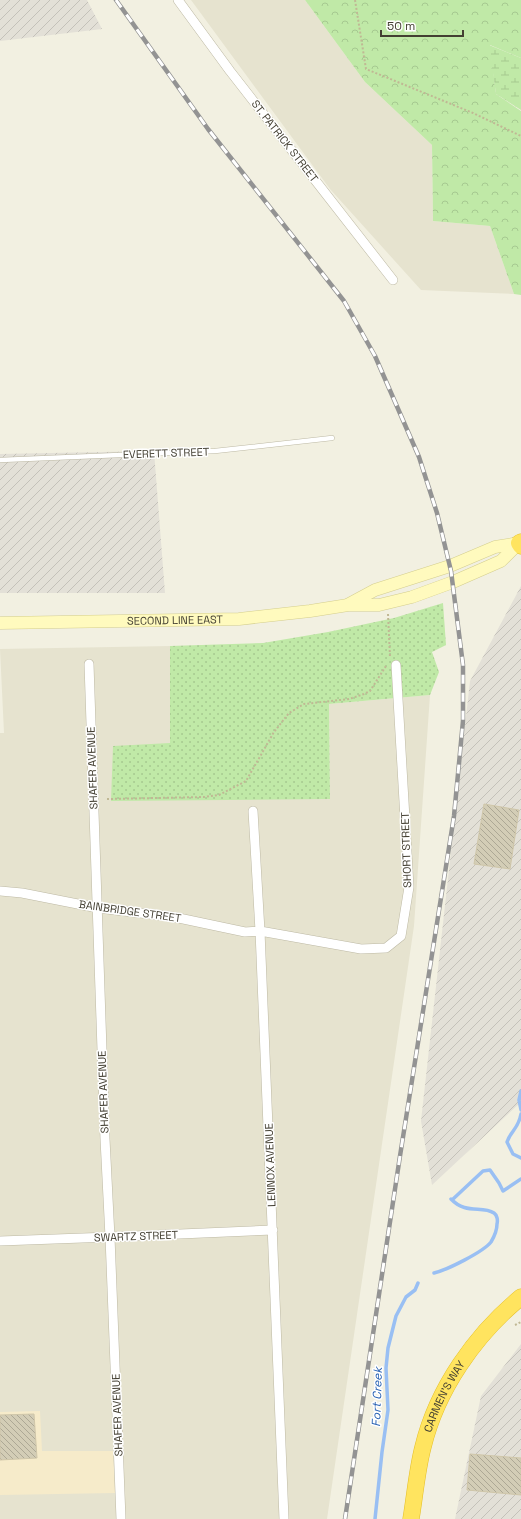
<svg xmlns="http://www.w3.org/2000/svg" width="521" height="1519" viewBox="0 0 521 1519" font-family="'Space Grotesk',sans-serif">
	<defs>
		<pattern id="industrial-furrows" width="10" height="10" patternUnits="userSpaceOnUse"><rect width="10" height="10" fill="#e3e0d7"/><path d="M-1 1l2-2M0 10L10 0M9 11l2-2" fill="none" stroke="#c4c1b9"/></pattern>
		<pattern id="forest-crowns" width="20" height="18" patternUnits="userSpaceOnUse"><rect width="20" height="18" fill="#c0e9a7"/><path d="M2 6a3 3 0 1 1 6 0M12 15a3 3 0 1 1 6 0" fill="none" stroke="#a6c990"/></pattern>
		<pattern id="wetland-marsh" width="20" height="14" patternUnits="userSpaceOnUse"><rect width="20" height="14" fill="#c0e9a7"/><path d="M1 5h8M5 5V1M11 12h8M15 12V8" fill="none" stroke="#a6c990"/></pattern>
		<pattern id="park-dots" width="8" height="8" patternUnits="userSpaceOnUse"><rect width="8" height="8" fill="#c0e9a7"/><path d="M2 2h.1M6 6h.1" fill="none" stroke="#a6c990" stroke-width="1.8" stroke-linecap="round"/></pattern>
		<pattern id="building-back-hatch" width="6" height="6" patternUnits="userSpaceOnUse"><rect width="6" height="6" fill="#d3cdb6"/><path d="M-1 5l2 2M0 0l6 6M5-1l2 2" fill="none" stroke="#ada895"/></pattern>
	</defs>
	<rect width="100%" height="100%" fill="#f2f0e1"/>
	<path fill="#e6e3cf" d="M191,0H305L365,82L432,145L433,221L490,226L514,294L421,290L330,189Z
		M170,646V744L330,798L329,704L430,695L414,926L327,1519H0V733H4L0,649Z"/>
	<path fill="#f6ebca" d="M40,1411L42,1451H113L115,1493L0,1495V1412Z"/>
	<path fill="url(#industrial-furrows)" d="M0,0H87L102,29L0,41Z
		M154,451L165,593H0V454Z
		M521,586V1102L432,1185L421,1121L470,681Z
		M521,1344V1519H455L481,1396Z"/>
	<path fill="url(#forest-crowns)" d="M305,0H521V58L490,45L496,94L521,111V295L514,294L490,226L433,221L432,145L365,82Z"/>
	<path fill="url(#wetland-marsh)" d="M489,45L521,58V110L496,94Z"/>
	<path fill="url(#park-dots)" d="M443,603L446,645L432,652L439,672L430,695L329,704L330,799L111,801L113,746L170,743V646L263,643L328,632L394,618Z"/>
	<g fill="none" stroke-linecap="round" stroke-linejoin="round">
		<path stroke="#99bff3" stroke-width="3.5" d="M521,1091L519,1100L521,1110
			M521,1114C518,1130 511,1130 507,1142L513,1154L521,1158
			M434,1273C447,1270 483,1252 491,1242C494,1237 497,1230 497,1224C498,1220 497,1215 494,1213C482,1205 466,1215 451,1199L452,1200L483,1171L490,1170L499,1183L503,1191L521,1179
			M375,1519L382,1452L388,1410L386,1368L388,1348L396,1316L406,1297L415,1290L418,1283"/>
	</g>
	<path fill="url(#building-back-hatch)" stroke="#cfc6a9" d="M484,804L519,810L510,869L474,864Z
		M34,1414L37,1458L0,1460V1415Z
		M470,1454L521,1458V1495L467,1490Z"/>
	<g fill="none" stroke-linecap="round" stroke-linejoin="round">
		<g stroke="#bdb9a4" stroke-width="5.5">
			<path id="lane" d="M0,460L215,451L332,438"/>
		</g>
		<g stroke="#bdb9a4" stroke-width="10">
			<path id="street" d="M178,0L230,71L393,280
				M89,664L105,1139L110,1237L121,1519
				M253,811L260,931L284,1519
				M0,891L22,893L98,908L174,917L245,932L260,931L361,949L386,948L401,936L409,887L396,665
				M0,1241L110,1237L273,1230"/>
		</g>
		<g stroke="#d4ce8e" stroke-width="13">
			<g id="secondary">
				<path d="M349,604L375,590L450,566L495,547L519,543"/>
				<path id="s1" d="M0,623L239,619L310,611L348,605H379L412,597L453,582L501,561L519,543"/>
			</g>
		</g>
		<g stroke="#e5bf28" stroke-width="17">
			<g id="highway">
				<path d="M521,542L519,543L521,546"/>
				<path id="s2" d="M411,1519C415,1495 417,1470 423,1447C437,1389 475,1335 521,1297"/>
			</g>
		</g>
		<path stroke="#c0b894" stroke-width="2" stroke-dasharray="2 2" stroke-linecap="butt" d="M355,0L366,69L473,113L521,136
			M388,614L390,657
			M107,799L204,797L219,795L246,781L274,732L289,713L304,704L349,699L364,694L370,691L386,666
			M515,1325L521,1322"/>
		<use href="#lane" stroke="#fff" stroke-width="4.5"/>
		<use href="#street" stroke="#fff" stroke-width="9"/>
		<use href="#secondary" stroke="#fffabe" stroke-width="12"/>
		<use href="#highway" stroke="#ffe45f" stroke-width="16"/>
		<g stroke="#939393" stroke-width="4.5">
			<path id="rail" d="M116,0L208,129L344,301L375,356L419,457L437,513L451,571L463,665V721L454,816L400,1156L345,1519"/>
		</g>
		<use href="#rail" stroke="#fff" stroke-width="3" stroke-dasharray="9" stroke-linecap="butt"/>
	</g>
	<g text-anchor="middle" stroke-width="3" stroke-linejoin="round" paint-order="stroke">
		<g font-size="11" fill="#433f32" stroke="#fff">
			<text transform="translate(285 141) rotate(52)" y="4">ST. PATRICK STREET</text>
			<text transform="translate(166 453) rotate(-2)" y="4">EVERETT STREET</text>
			<text dy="4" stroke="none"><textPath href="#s1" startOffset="175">SECOND LINE EAST</textPath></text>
			<text transform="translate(92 768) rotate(-92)" y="4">SHAFER AVENUE</text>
			<text transform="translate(406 850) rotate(-92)" y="4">SHORT STREET</text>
			<text transform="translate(130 911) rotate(8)" y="4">BAINBRIDGE STREET</text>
			<text transform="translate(103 1092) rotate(-92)" y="4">SHAFER AVENUE</text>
			<text transform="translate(270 1165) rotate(-92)" y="4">LENNOX AVENUE</text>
			<text transform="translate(136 1236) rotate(-2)" y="4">SWARTZ STREET</text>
			<text dy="4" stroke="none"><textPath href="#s2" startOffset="128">CARMEN'S WAY</textPath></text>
			<text transform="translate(117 1415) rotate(-92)" y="4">SHAFER AVENUE</text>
		</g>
		<g font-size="12" font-style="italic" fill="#2761b3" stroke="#fff">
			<text transform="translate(377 1397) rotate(-88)" y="4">Fort Creek</text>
		</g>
	</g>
	<path d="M381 30v6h82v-6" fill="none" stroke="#433f32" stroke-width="2"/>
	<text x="387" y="30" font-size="12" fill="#433f32" stroke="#ffffff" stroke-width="3" paint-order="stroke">50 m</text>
</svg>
